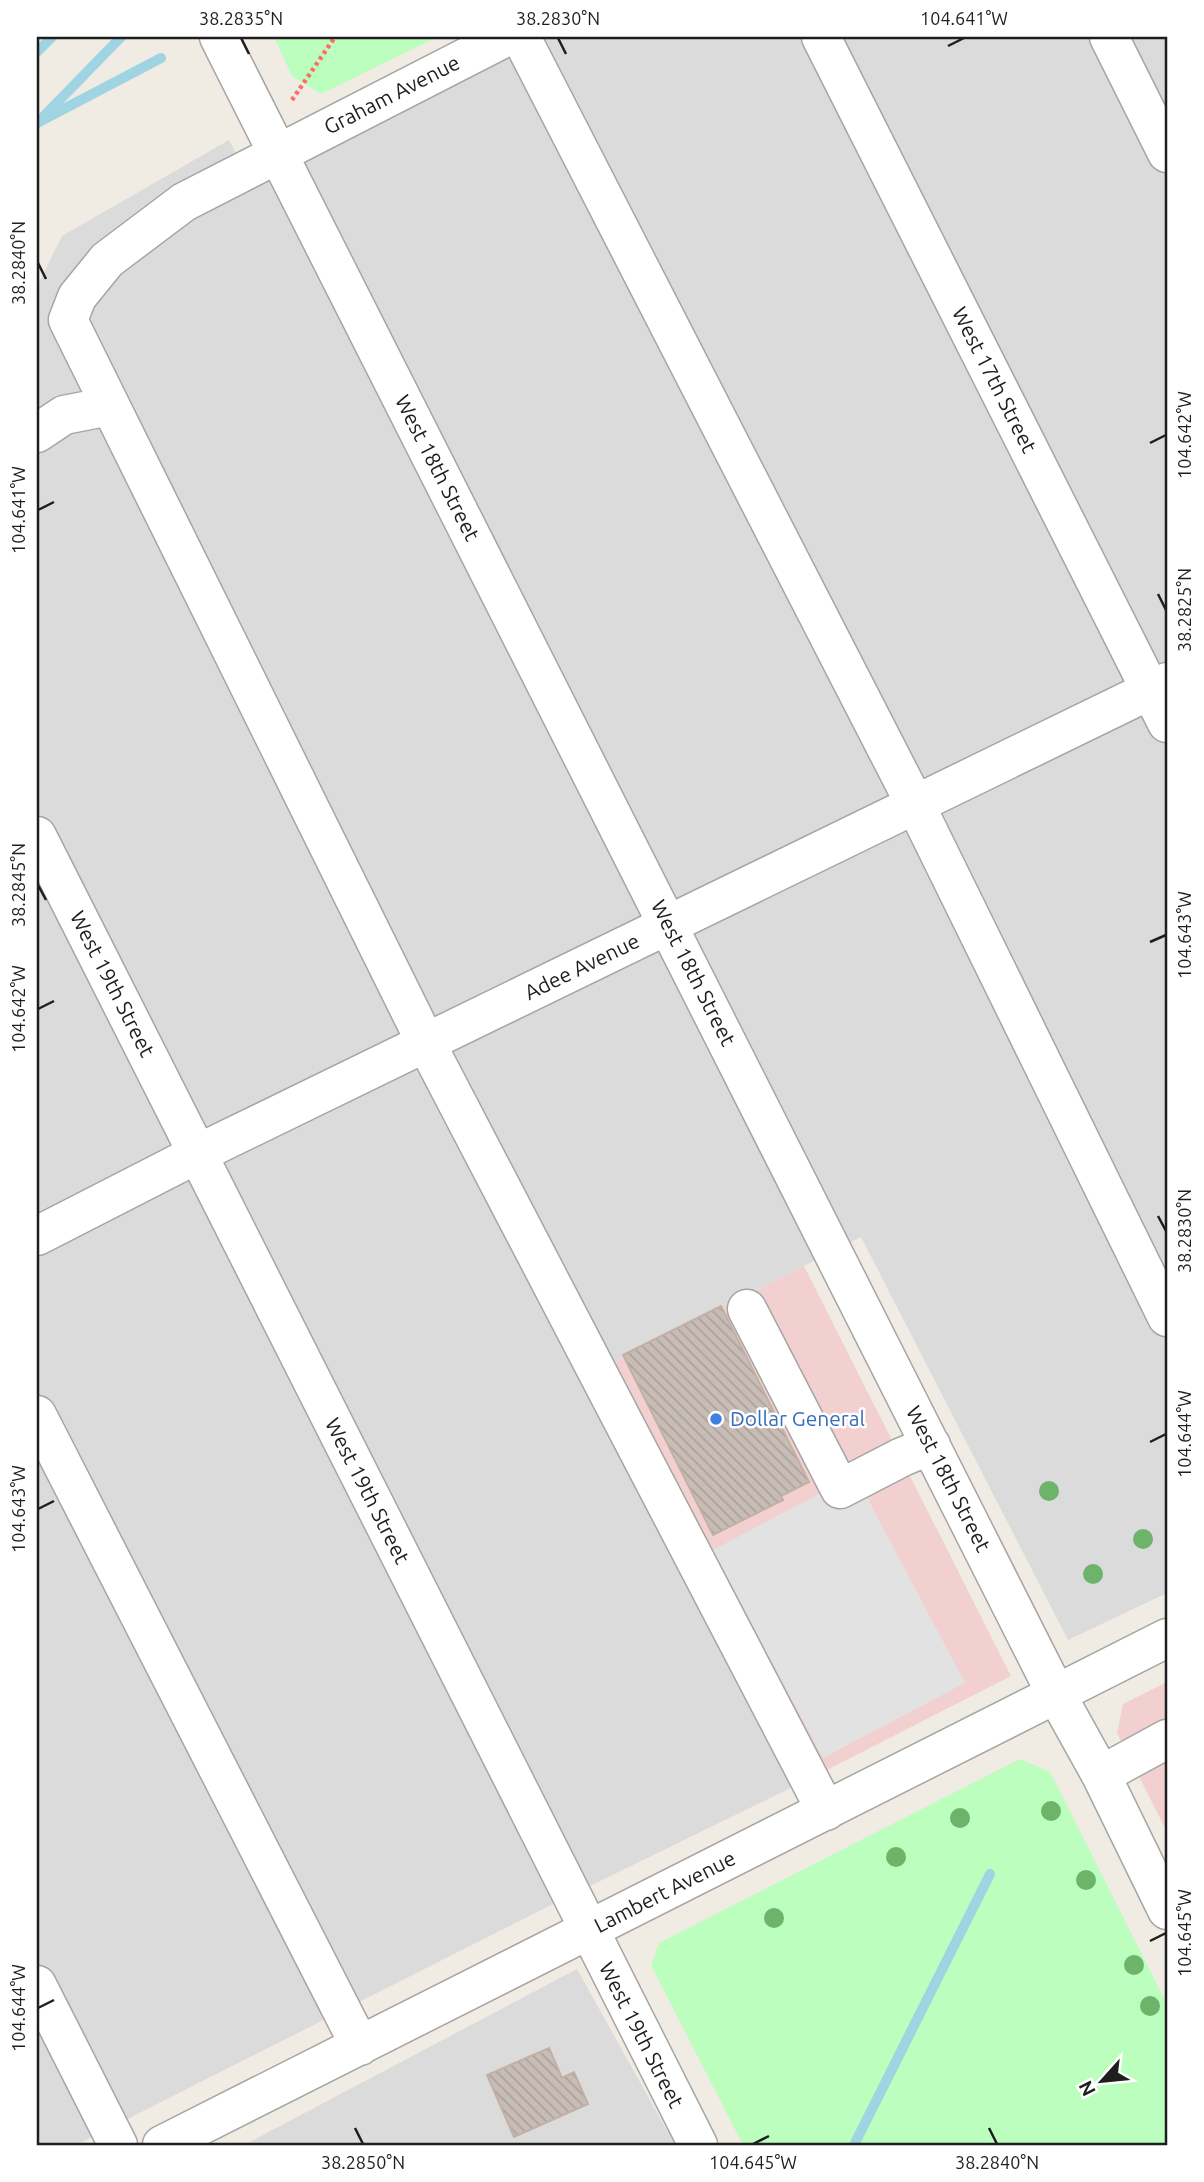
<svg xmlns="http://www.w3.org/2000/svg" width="1204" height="2182" viewBox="0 0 1204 2182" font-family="Ubuntu,sans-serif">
	<defs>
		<pattern id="building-back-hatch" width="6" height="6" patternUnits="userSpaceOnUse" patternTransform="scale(1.75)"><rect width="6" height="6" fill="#c8bdb6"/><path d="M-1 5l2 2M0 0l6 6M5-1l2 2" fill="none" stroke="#aba29c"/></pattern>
	</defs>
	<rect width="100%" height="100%" fill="#f0ebe3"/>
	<path fill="#dcdbdb" d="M549,37H1167V1593L1068,1640L861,1237L609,1365L817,1775L549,1906L76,2145H37V287L62,236L229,140L253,186Z
		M577,1969L675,2145H244Z"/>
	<path fill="#f2d0d0" d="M804,1266L1011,1676L817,1775L609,1365Z
		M1167,1682V1832L1117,1733L1123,1704Z"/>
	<path fill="#bbfebe" d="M274,37H437L321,94L292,76Z
		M1020,1759L1050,1772L1167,2004V2145H743L651,1965L659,1943Z"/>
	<path fill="#e2e2e2" d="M855,1475L965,1683L823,1758L713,1550Z"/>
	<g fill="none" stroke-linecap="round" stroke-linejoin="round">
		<path stroke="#9fd5e2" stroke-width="10" d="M37,52L52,37
			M44,116L121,37
			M37,123L161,58
			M854,2145L990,1874"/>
	</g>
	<path fill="url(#building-back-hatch)" stroke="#c3b0a4" stroke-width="2" d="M721,1306L809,1482L781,1496L783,1500L713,1535L623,1355Z
		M549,2048L562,2078L574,2072L588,2104L514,2137L487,2075Z"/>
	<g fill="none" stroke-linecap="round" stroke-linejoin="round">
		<g stroke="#a5a5a5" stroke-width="41">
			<path id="minor" d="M219,37L1056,1694L1101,1775L1167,1910
				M506,37L184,202L107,260L77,297L68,320L426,1043L826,1811
				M521,37L915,804L1167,1317
				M821,37L1167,723
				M1109,37L1167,153
				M37,433L64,415L110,406
				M37,836L698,2145
				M37,1236L197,1154L1167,682
				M747,1309L840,1489L902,1457L931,1445
				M37,1415L360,2046
				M1101,1775L1167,1739
				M37,1985L118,2145
				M162,2145L1167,1638"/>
		</g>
		<path stroke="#ff6e65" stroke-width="4.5" stroke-dasharray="3.5 3.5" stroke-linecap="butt" d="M292,100L335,37"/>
		<use href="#minor" stroke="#fff" stroke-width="38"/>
	</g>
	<g fill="#6db36a">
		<circle cx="1049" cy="1491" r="10"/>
		<circle cx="1143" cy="1539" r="10"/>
		<circle cx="1093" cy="1574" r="10"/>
		<circle cx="1051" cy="1811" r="10"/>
		<circle cx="960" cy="1818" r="10"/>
		<circle cx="896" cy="1857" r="10"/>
		<circle cx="1086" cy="1880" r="10"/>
		<circle cx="774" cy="1918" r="10"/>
		<circle cx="1134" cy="1965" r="10"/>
		<circle cx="1150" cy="2006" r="10"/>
	</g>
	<path fill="none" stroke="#1e1e1e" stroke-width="2.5" d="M241,38L249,54M558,38L566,54M948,46L964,38M38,263L46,279M1150,443L1166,435M38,510L54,502M1158,594L1166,610M38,885L46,900M1150,942L1166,935M38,1009L54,1001M1158,1216L1166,1231M1150,1442L1166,1434M38,1509L54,1501M1150,1941L1166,1933M38,2008L54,2000M355,2128L363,2144M989,2128L997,2144M753,2144L769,2136"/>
	<circle fill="#3f7fe0" stroke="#fff" stroke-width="2.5" cx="716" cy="1419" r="7"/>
	<g text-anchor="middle" stroke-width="5" stroke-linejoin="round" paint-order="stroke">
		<g font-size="21" fill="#1e1e1e" stroke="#fff">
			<text transform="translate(392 95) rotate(-27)" y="7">Graham Avenue</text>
			<text transform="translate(994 380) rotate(63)" y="7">West 17th Street</text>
			<text transform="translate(437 468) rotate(63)" y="7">West 18th Street</text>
			<text transform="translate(582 967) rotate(-26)" y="7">Adee Avenue</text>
			<text transform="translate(693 973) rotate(63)" y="7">West 18th Street</text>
			<text transform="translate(112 984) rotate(63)" y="7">West 19th Street</text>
			<text transform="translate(948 1479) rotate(63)" y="7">West 18th Street</text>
			<text transform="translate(367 1491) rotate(63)" y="7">West 19th Street</text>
			<text transform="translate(665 1892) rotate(-27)" y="7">Lambert Avenue</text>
			<text transform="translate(641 2035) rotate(63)" y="7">West 19th Street</text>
		</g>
		<g font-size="21" fill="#366cbe" stroke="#fff" text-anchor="start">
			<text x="730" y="1426">Dollar General</text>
		</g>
	</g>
	<rect width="1204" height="2182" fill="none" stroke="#ffffff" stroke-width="77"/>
	<g transform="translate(1102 2081) rotate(243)" stroke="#ffffff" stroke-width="5" paint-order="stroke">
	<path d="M0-5L12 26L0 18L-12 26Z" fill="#1e1e1e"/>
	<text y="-10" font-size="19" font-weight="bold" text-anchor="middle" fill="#1e1e1e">N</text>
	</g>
	<rect x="38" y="38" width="1128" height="2106" fill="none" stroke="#1e1e1e" stroke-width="2.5"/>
	<g font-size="18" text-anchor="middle" fill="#1e1e1e">
		<text x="241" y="25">38.2835°N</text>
		<text x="558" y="25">38.2830°N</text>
		<text x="964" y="25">104.641°W</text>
		<text transform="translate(19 263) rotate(-90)" y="6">38.2840°N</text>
		<text transform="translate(1185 435) rotate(-90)" y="6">104.642°W</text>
		<text transform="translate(19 510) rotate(-90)" y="6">104.641°W</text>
		<text transform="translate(1185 610) rotate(-90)" y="6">38.2825°N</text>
		<text transform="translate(19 885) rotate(-90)" y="6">38.2845°N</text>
		<text transform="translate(1185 935) rotate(-90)" y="6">104.643°W</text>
		<text transform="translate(19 1009) rotate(-90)" y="6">104.642°W</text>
		<text transform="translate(1185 1231) rotate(-90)" y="6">38.2830°N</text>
		<text transform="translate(1185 1434) rotate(-90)" y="6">104.644°W</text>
		<text transform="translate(19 1509) rotate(-90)" y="6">104.643°W</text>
		<text transform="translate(1185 1933) rotate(-90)" y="6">104.645°W</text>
		<text transform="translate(19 2008) rotate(-90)" y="6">104.644°W</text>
		<text x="363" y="2169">38.2850°N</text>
		<text x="753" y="2169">104.645°W</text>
		<text x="997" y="2169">38.2840°N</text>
	</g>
</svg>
